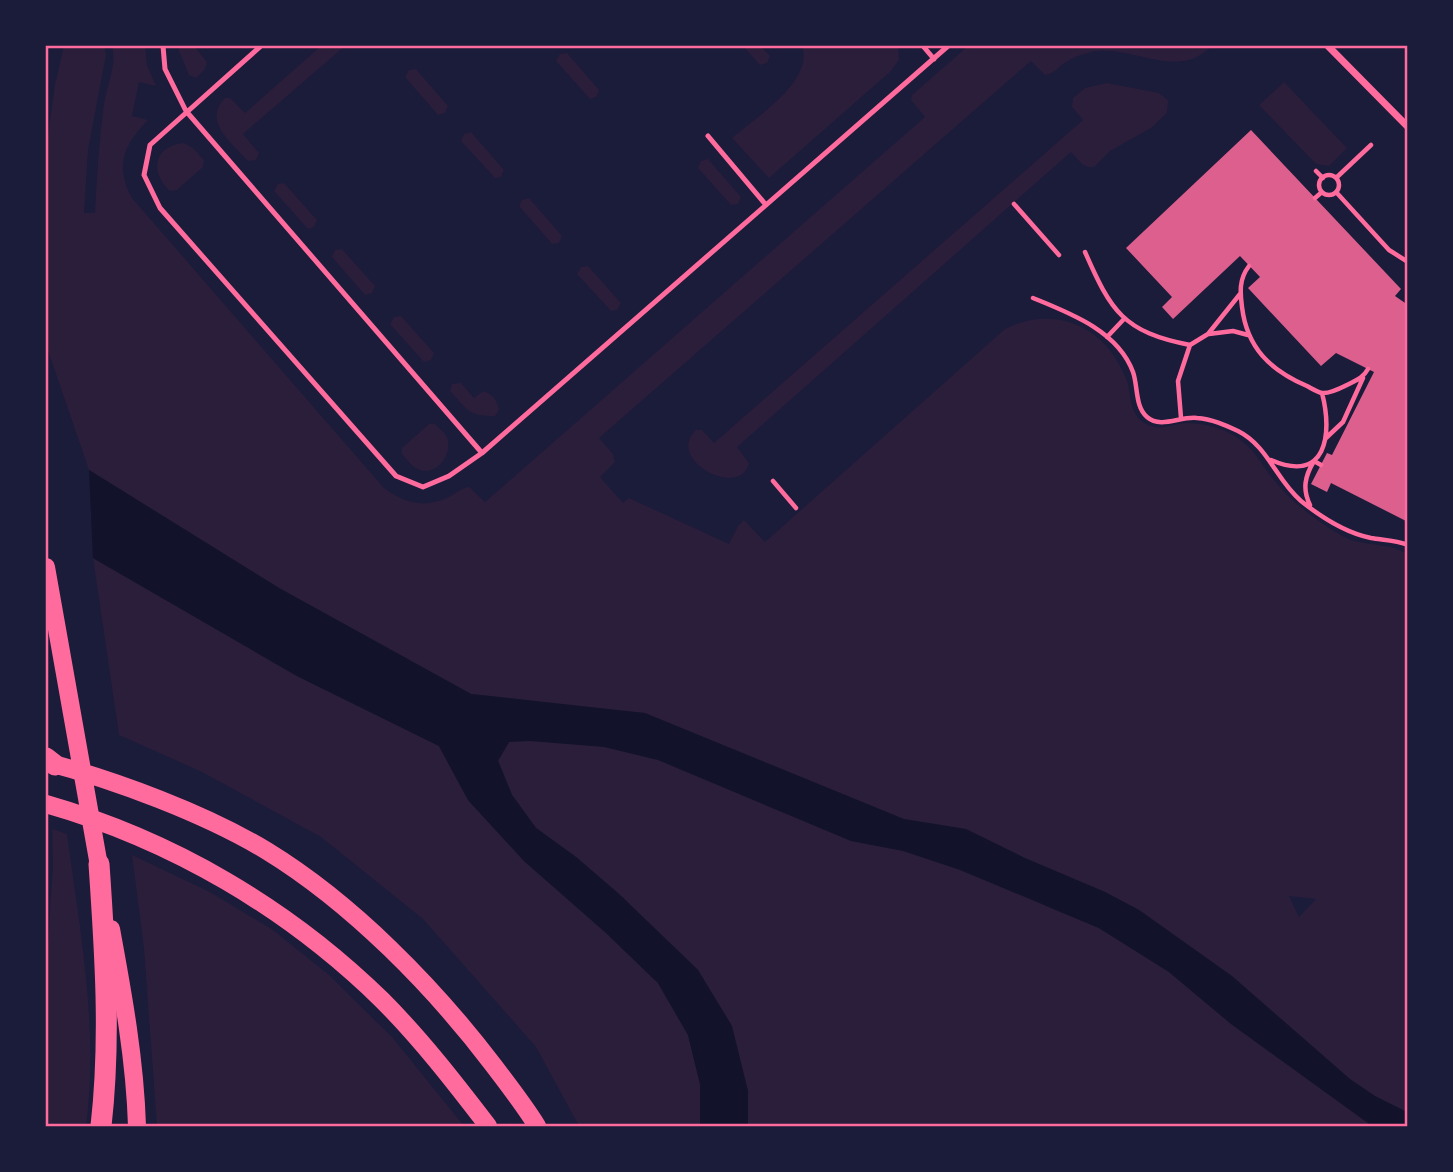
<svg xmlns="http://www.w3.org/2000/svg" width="1453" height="1172" viewBox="0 0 1453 1172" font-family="'Space Grotesk',sans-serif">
	<rect width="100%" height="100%" fill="#1b1b3a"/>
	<path fill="#2a1e3b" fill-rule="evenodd" d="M64,46H104L106,55L88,150L84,213H95C97,176 99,141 104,104C107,84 117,67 112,46H145L147,65L156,86L139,82L132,116L148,120C124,145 114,165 132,198L384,488C405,503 424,509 449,497C456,493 462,488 469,487L485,502L925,117L911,100L912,95L968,46H1212C1177,80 1140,48 1098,51C1086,52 1073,57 1063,64C1057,69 1053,74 1045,75L1031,61L599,438L613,454L615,462L600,477L623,503L629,498L729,544L738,526L744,520L765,542L1005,329C1055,304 1105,326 1126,378C1132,395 1128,414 1146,424C1160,432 1173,423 1188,423C1201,423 1217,427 1229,433C1257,447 1260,466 1279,486C1292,501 1307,513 1323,524C1331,530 1342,536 1351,540C1371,546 1389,543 1407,554V1126H748V1091L698,970L619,894L576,857L536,828L512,795L498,760L534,701L471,694L279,588L89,470L46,345V151L55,84ZM1027,859L1105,892L1139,910L1240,983L1215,1010L1169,972L1099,928L1046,906ZM1289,896L1316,899L1299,917Z
		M179,46H194L207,62L205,69L196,78L189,75L179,51Z
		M321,46H345L243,134L259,153L256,160L248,161C232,143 202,121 225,98H230L245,113Z
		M743,46H760L770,56L767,63L760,65Z
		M802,46H898L899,60L890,72L769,178L732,138C756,117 814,81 802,46Z
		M567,53L599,90L596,97L590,99L556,61L560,54Z
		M416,69L448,106L445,113L438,115L405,77L409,70Z
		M1284,82L1347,148L1329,166L1316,164L1259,105Z
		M1107,83L1159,93L1168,100L1167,113L1151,128L1110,151L1094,167H1088L1082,164L1071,152L737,447L749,463C741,500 664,460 696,430H702L714,443L1083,120L1072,107L1073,98L1085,88Z
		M471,132L504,170L501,177L495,178L461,141L464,134Z
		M184,143L193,148L204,160L203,167L177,190L170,191C149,171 154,146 184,143Z
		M708,159L741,197L738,204L731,205L698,168L701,161Z
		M284,183L317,220L314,227L308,229L274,191L278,184Z
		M529,198L562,236L559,243L552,244L519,206L522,200Z
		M342,249L375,286L372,293L365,295L332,257L335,250Z
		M588,266L621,303L617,310L611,311L577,274L581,267Z
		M401,316L434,353L431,360L424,362L390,324L394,317Z
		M461,383L474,398L483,391C493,395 497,399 499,410L495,416C467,416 468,410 450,391L452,384Z
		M429,424H435C440,429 447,434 448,441C451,458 434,477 418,469C411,466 407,460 402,454V448Z
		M93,558L297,676L439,746L468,800L524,861L605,932L658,983L688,1035L700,1084V1126H579L536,1047L423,919L321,837L202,772L119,735Z
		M52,829L67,834C80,931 99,1028 86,1126H46V972L53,867Z
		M132,855L208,891L273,930L329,975L392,1037L464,1126H157L144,949Z"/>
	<path fill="#12122b" d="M89,470L279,588L471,694L645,713L904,819L966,829L1027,859L1105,892L1139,910L1232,976L1350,1079L1375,1096L1407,1112V1126H1372L1231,1024L1169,972L1099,928L960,870L903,851L851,841L658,760L604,747L530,741L509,742L498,761L512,795L536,828L576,857L619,894L698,970L732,1026L748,1091V1126H700V1084L688,1035L658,983L605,932L524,861L468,800L439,746L297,676L93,558Z"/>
	<path fill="#dd5f8e" d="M1251,130L1401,289L1395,296L1408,305V522L1331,483L1327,492L1311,484L1327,453L1332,455L1374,372L1336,353L1321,366L1248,288L1260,277L1240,256L1173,319L1162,307L1172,297L1126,248Z"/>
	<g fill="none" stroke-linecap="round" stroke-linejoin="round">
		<path stroke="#ff6b9d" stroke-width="4.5" d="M1316,171L1323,178
			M1319 185a10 10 0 1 1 20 0a10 10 0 1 1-20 0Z
			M1336,178L1371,145
			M1336,192L1389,250L1408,262
			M1315,198L1322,192
			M1014,204L1059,255
			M1085,252C1111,311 1123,332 1190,345L1208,334L1240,294
			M1249,266C1239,279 1240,292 1242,307C1247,348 1270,370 1307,386C1311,388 1317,392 1322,393C1329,394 1341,388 1347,385C1357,380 1363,378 1368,369
			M1033,298C1070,313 1118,331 1133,372C1138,386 1135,407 1147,417C1161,429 1180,416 1197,418C1212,419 1225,425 1238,431C1268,446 1276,480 1301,501C1321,517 1346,533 1371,538C1383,540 1396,540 1408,545
			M1407,305L1408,304
			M1209,334L1233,331L1248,335
			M1107,337L1124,319
			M1181,418L1178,381L1190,345
			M1326,438L1343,422L1363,378
			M1271,460C1326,484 1333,435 1322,393
			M773,481L796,508
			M1310,505C1302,489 1305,476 1314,461L1321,465"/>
		<path stroke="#ff6b9d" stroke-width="5" d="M163,46L165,69L186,111L482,453L948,46
			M261,46L150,145L144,175L160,208L396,476L423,487L449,476L482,453
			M923,46L934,59
			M708,136L766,205"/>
		<path stroke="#ff6b9d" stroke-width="7" d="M1328,46L1408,127"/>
		<path stroke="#ff6b9d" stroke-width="18" d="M46,567L101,877
			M46,762C115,780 206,814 267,851C352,903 434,987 494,1066C509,1086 524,1105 537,1126
			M46,804C172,840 288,908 382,1000C421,1039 455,1083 488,1126
			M111,929C123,994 135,1060 137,1126"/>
		<path stroke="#ff6b9d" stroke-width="21" d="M46,758L55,765
			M99,864C105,951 111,1040 101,1126"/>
	</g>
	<rect width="1453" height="1172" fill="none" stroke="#1b1b3a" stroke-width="94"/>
	<rect x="47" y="47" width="1359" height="1078" fill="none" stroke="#ff6b9d" stroke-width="2.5"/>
</svg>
